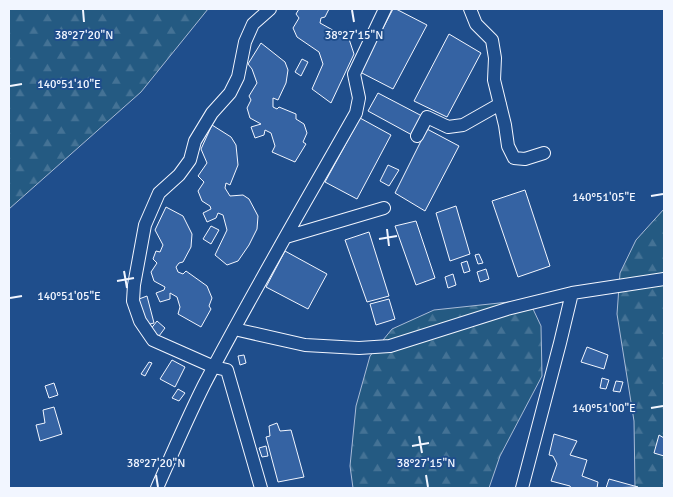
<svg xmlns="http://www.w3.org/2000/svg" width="673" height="497" viewBox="0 0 673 497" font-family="Signika,sans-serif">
	<defs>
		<pattern id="forest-firs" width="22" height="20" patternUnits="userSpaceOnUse" patternTransform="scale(1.25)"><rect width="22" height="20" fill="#245a82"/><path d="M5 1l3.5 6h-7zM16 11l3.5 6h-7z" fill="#447295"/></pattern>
	</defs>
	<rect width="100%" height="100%" fill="#1f4e8c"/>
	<path fill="url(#forest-firs)" stroke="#a8bbd7" d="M9,9H208L141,92L9,209Z
		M664,209V488H635L634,421L617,314L620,273L636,240Z
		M518,301L533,309L541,326L542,376L500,456L489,488H353L350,466L356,406L370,356L392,329L434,310Z"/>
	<path fill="#3563a3" stroke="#f2f6ff" d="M299,9H329L325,17L321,18L320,23L349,39L354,54L331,103L312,89L323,64L319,52L297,37L293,28L299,18L296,14Z
		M393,9H396L427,25L393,89L360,72Z
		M449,34L481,53L447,117L414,101Z
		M261,43L285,62L288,70L286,83L278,100L273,98V107L277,109L279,107L296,114V119L304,124L307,133L303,142L306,144L295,162L272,152L275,146L271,133L265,130L264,135L255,138L251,127L261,124L250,118L247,108L251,100L249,96L257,83L252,69L248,64Z
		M302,59L308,62L301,76L295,72Z
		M378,93L422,116L412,135L368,111Z
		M360,118L391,135L357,199L325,182Z
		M212,125L231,137L236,145L238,165L230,185L226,183L225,188L230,196L243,195L249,199L258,216L257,229L249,245L238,261L227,265L215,255L227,230L223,215L218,213L216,218L207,222L203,213L211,209L210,206L202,201L198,191L204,182L198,176L207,163L201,149Z
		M427,129L459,146L425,211L395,193Z
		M388,165L399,170L389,186L380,181Z
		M525,190L550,266L518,277L492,201Z
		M456,206L470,254L450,261L436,213Z
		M166,207L183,216L192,234L191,247L183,262L179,263L176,267L178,272L183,274L186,271L207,286L212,298L209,306L211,309L201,327L178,314L180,307L177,297L170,293V299L160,302L156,293L164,290L165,287L154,281L151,272L157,263L153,259L156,251L160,252L163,245L155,230Z
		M416,221L435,278L416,285L395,226Z
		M211,226L219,230L211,244L203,239Z
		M369,232L389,296L367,302L345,240Z
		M285,251L327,274L308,309L266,287Z
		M479,254L483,263L478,264L475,255Z
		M467,261L470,271L464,273L461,263Z
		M486,269L489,279L480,282L477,272Z
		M453,274L456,285L448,288L445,277Z
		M147,296L154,323L146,325L139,299Z
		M389,299L395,319L376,325L370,304Z
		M157,321L165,328L159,336L150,330Z
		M587,347L608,355L604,369L581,362Z
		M244,355L246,363L240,365L238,356Z
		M172,360L185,367L175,387L160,379Z
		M149,362L152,363L145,376L141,374Z
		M602,378L609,380L606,389L600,388Z
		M616,381L623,382L620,392L613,391Z
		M54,383L58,395L49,398L45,386Z
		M178,389L185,393L179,401L172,398Z
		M54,407L62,434L40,441L36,425L45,423L43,410Z
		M277,423L280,431L291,430L304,477L278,482L266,437L270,436L269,426Z
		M554,434L577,441L570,455L587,460L582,476L598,482L597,488H571L570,486L551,481L557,464L553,456L549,455Z
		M659,435L664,438V456L654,453Z
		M266,446L268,456L262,457L259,448Z
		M609,479L638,487L606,488Z"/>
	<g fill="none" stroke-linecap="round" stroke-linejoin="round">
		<g stroke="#f2f6ff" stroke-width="14">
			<path id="minor" d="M470,9L476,24L492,40L495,58L494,80L505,125L508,146L514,158L525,159L544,153
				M417,136L427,117L448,127L463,125L500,104
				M286,237L384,208
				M234,329L305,345L359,348L390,346L507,309L572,293L664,279
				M157,488C172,454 187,419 204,385C252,293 305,203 356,113L359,98L354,74L385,9
				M261,488L227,370L214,367L153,340L140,321L133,301L134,285L145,225L159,193L179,175L190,160L195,141L212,113L230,93L238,77L245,42L253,24L270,9
				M522,488L560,343L572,293"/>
		</g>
		<use href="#minor" stroke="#1f4e8c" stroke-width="12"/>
	</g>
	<path fill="none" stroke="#f2f6ff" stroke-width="2" d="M83,10L84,22M352,10L354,22M10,86L22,84M651,196L663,194M387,229L389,246M379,239L397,236M124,271L127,288M117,281L134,278M10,298L22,296M651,408L663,406M419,436L422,453M412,446L429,443M156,475L158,487M426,475L428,487"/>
	<g font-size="12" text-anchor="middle" fill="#f2f6ff" stroke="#1f4e8c" stroke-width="4" stroke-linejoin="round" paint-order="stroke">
		<text x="84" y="39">38°27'20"N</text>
		<text x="354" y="39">38°27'15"N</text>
		<text x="69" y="88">140°51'10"E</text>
		<text x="604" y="201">140°51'05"E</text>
		<text x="69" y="300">140°51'05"E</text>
		<text x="604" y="412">140°51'00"E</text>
		<text x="156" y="467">38°27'20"N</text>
		<text x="426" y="467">38°27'15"N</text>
	</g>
	<rect width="673" height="497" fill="none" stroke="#f2f6ff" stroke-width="20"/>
</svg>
